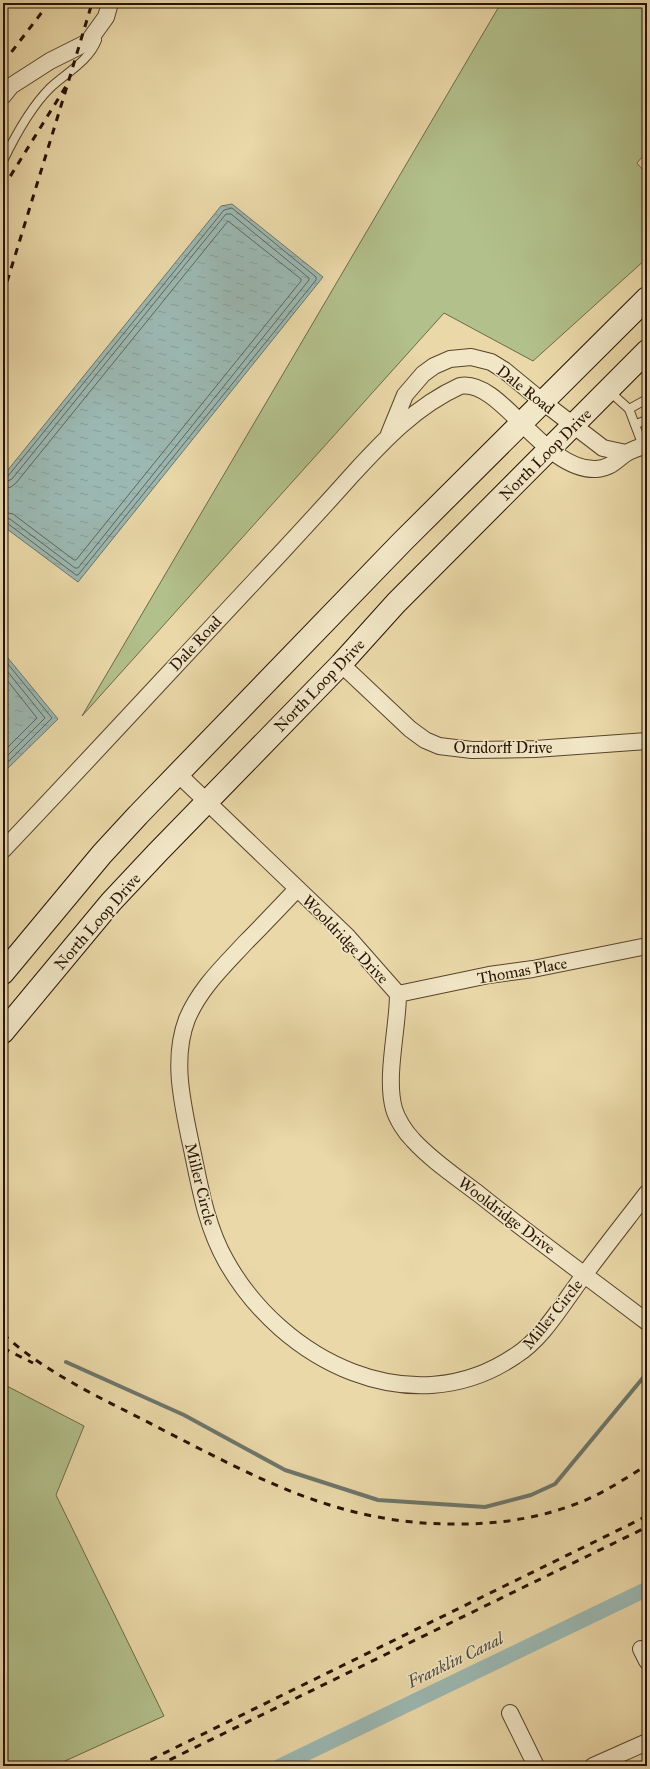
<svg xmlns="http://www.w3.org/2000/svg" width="650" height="1769" viewBox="0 0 650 1769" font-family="'IM FELL Great Primer',serif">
	<defs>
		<pattern id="water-ripples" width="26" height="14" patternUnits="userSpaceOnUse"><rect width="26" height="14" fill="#9bb8b2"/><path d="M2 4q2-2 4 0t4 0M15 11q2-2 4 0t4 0" fill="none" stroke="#869d97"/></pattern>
	</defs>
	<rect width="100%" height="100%" fill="#ead8a8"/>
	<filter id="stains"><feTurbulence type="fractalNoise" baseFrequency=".005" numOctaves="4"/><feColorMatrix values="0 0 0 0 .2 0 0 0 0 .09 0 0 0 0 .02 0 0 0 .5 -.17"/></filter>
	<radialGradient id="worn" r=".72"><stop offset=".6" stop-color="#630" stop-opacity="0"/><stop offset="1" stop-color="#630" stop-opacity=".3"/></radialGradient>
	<path fill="#b2c08b" stroke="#6c6a46" d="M501,3H647V151L637,163L647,175V258L533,361L444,313L82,716Z
		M3,1384L84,1426L56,1495L164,1716L54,1766H3Z"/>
	<path fill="url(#water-ripples)" stroke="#6d766b" d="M232,204L323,277L78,582L3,526V476L221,206Z
		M3,652L58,719L3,773Z"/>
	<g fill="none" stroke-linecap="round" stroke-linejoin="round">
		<path stroke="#61665a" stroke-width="1" d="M3,478L8,476L224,210L232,208L316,277V280L78,575H76L7,523H3
			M3,483L12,479L226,214H231L309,278V280L78,568H75L10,519L3,518
			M3,489L11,487L16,483L228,221L301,279V281L76,560H74L13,514L3,512
			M3,658L52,718L3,767
			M3,666L45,718L3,760
			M3,675L37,718L3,752"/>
		<path stroke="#6d766b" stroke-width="4" d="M66,1362L184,1415L285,1470L378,1500L485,1507L531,1495L555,1484L647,1373"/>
		<path stroke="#9bb8b2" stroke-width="15" d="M280,1766L647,1589"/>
		<g stroke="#58442b" stroke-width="10">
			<path id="lane" d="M3,161C15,136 30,108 50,88C66,73 89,61 97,40
				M609,391L629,409L643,446
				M629,409L647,399
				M636,424L647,420"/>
		</g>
		<g stroke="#58442b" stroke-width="18">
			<path id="street" d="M3,96L11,86L50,61L88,42L106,17L110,3
				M389,434L405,395L423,374L434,366L450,359L471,357L491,362L504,370L543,402L603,448L626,453
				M341,664L410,729L425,740L439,746L472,750L535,749L647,741
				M178,774L347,936L398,994C398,1028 385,1077 394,1109C397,1119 405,1132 413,1140C432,1161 458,1178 480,1195C535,1239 592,1280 647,1322
				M3,850C96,752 187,653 279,555C304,528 328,502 352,475C384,440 416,406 460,386C501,378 543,471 596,469C610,468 614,462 625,454C631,450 640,447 647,445
				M297,889C280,907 263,925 246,942C224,966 200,988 187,1019C172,1058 182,1101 190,1140C199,1181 205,1224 226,1261C282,1361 412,1426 515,1356C542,1339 560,1308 579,1282C601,1252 624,1223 647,1193
				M398,994L489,975L533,969L647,946
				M641,1649L647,1661
				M510,1713L536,1766
				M593,1766L647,1742"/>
		</g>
		<g stroke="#271301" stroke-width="24">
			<path id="secondary" d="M3,973L102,854L138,815L402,542L647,298
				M3,1032L111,902L157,853L341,664L396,603L647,351"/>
		</g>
		<use href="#lane" stroke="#f1e6c6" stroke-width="8"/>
		<use href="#street" stroke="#f1e6c6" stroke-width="16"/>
		<use href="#secondary" stroke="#f1e6c6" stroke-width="22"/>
		<path stroke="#271301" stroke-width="3" stroke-dasharray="7 7" stroke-linecap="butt" d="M3,63L49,3
			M3,188L68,83L92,3
			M3,295L68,83
			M3,1334C49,1376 108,1401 163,1430C263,1481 342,1525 458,1524C498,1524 535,1519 573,1505C599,1496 623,1480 647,1465
			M3,1348L33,1363
			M138,1766L647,1516
			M157,1766L647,1527"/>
	</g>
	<g text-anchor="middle" stroke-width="3" stroke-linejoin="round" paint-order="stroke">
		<g font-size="16" fill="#271301" stroke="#f1e6c6">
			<text transform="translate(526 389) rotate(38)" y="6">Dale Road</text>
			<text transform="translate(545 454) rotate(-45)" y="6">North Loop Drive</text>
			<text transform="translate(195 643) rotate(-47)" y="6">Dale Road</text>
			<text transform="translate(319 685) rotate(-46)" y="6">North Loop Drive</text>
			<text x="503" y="753">Orndorff Drive</text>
			<text transform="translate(97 921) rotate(-49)" y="6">North Loop Drive</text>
			<text transform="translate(346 939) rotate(46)" y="6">Wooldridge Drive</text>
			<text transform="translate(522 970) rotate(-10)" y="6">Thomas Place</text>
			<text transform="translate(201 1184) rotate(76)" y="6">Miller Circle</text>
			<text transform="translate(507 1215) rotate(37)" y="6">Wooldridge Drive</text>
			<text transform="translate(552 1314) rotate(-51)" y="6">Miller Circle</text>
		</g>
		<g font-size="17" font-style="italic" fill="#504d3f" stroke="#f1e6c6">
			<text transform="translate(455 1660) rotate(-26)" y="6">Franklin Canal</text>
		</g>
	</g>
	<rect width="650" height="1769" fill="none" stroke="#ead8a8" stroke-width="16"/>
	<rect x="4" y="4" width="642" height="1761" fill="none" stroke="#271301" stroke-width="2"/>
	<rect x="8" y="8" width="634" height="1753" fill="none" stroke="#271301"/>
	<rect width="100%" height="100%" filter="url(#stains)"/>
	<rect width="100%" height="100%" fill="url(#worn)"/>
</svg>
